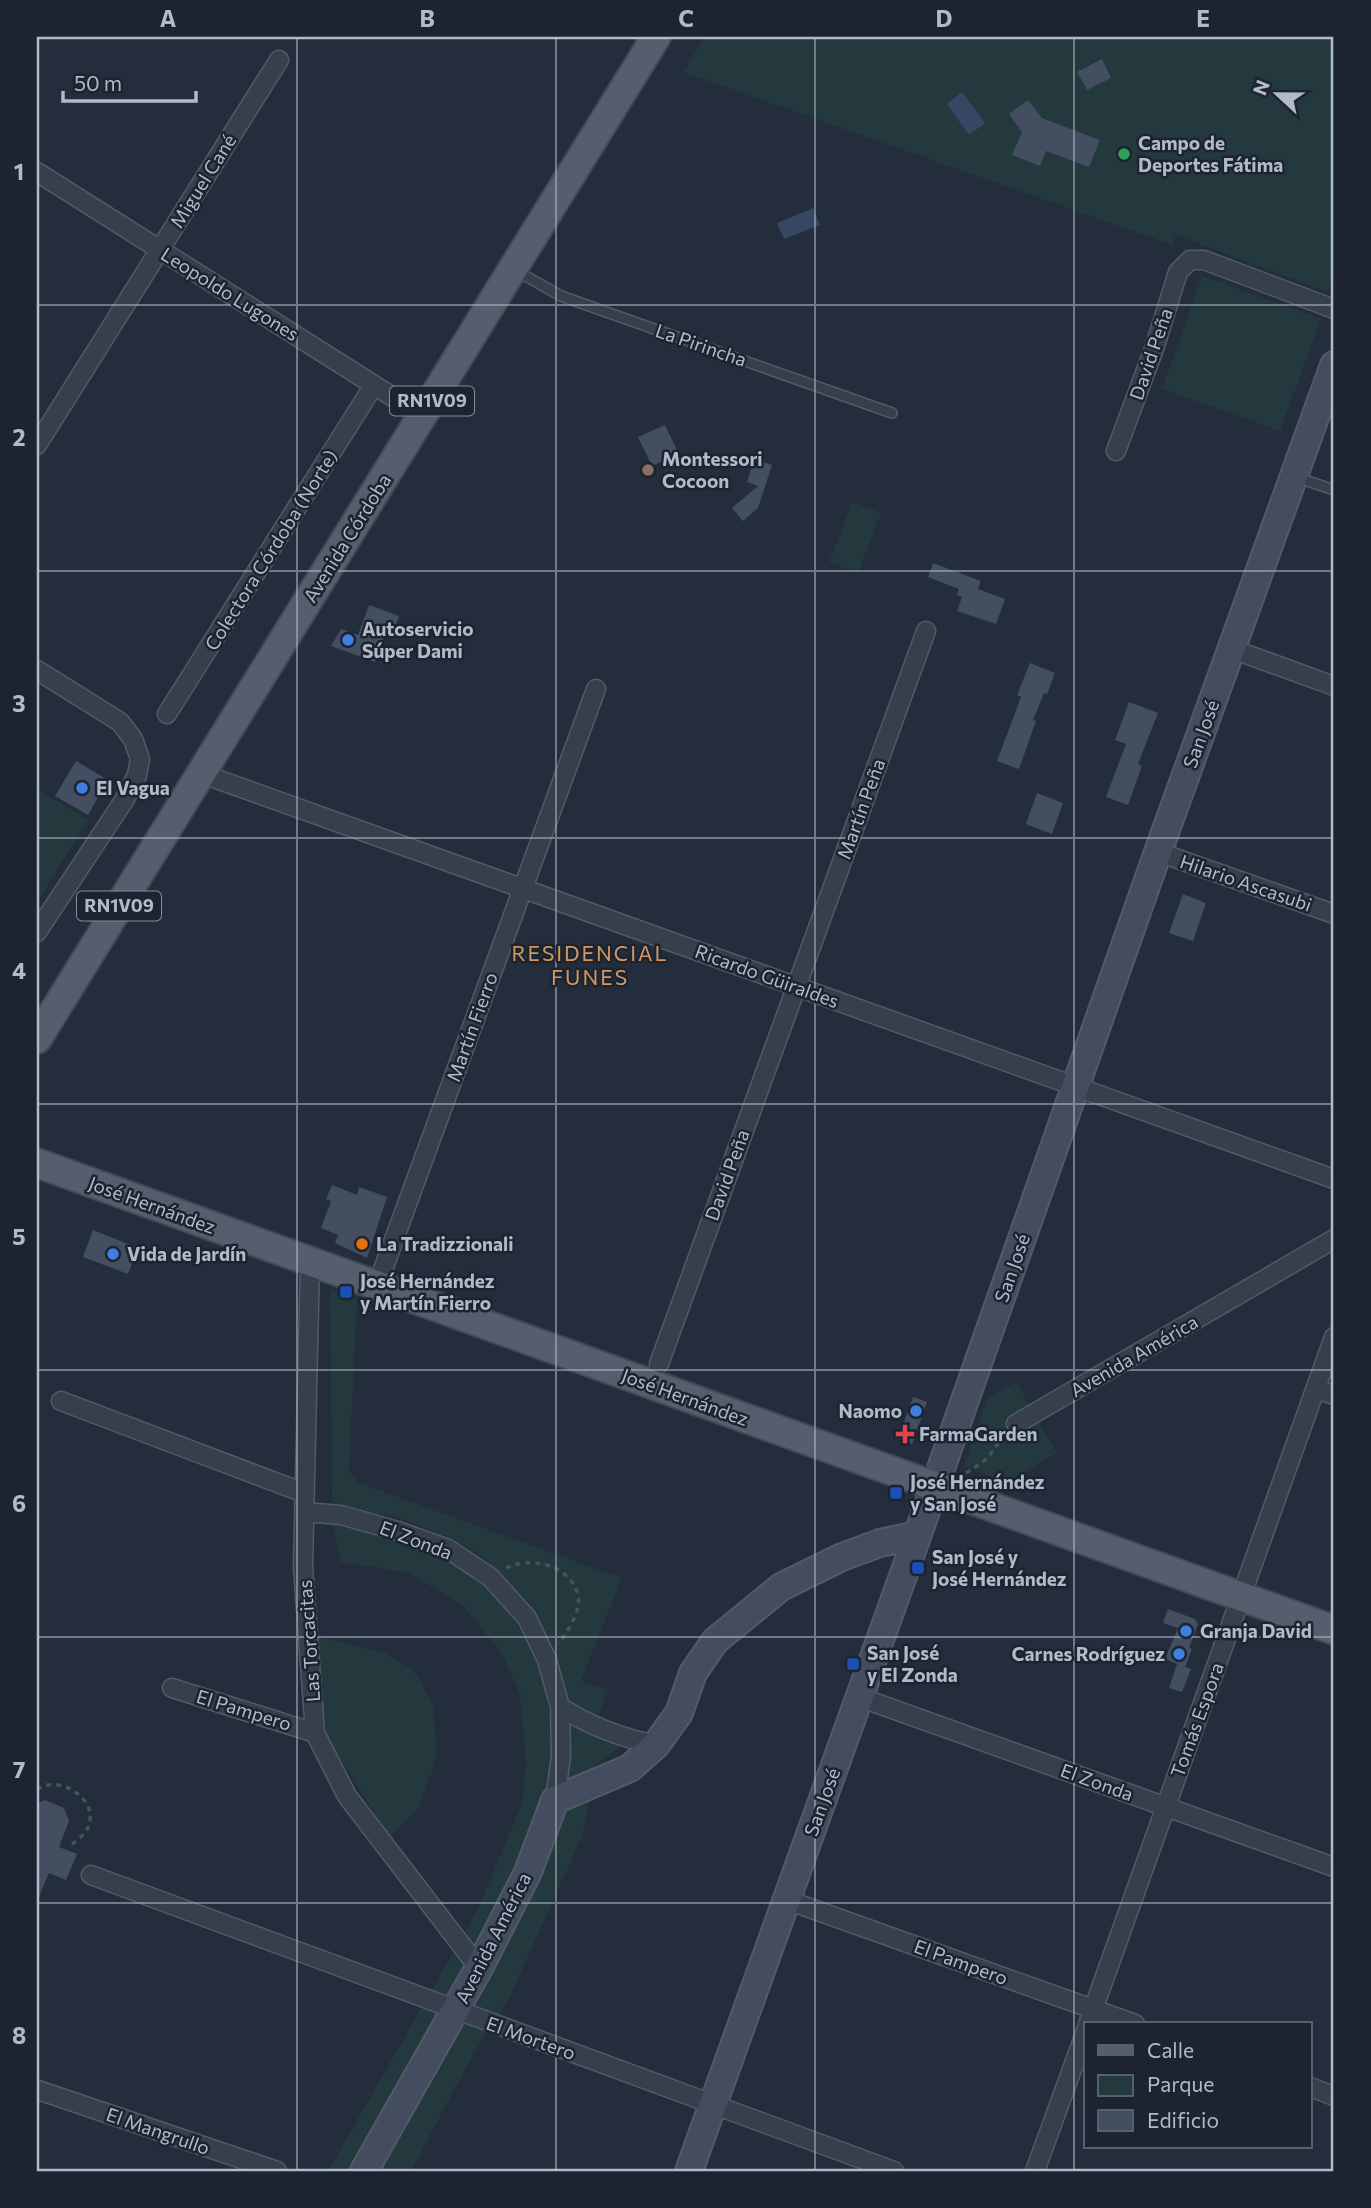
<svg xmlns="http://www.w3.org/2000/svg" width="1371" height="2208" viewBox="0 0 1371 2208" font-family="Commissioner,sans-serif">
	<rect width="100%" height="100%" fill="#232d3c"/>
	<path fill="#24393d" d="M705,37H1334V274L1327,292L1176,235L1172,245L683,72Z
		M1202,276L1321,319L1280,431L1162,389Z
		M852,502L881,513L858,573L829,562Z
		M37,789L88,820L37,903Z
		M330,1290L357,1299L349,1470L359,1483L622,1578L581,1681L609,1690L591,1733L623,1746L596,1764L583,1834L509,1999L474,2053L411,2171H376L560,1818L570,1767L563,1685L550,1647L531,1609L484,1558L450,1538L397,1517L356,1511L332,1501Z
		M1016,1382L1057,1453L1006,1482L964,1466L986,1400Z
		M332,1522L373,1531L441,1554L479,1580L512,1614L540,1668L553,1731L547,1803L507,1900L356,2171H328L478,1909L522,1803L526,1764L520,1694L501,1652L464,1607L410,1573L341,1562Z
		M315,1636L384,1652L415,1671L433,1706L437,1757L419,1808L389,1837L322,1730Z"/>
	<path fill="#364763" d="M962,92L985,123L969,135L947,104Z
		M813,208L820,225L784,239L777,223Z"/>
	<path fill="#434e60" d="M1102,59L1111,78L1087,90L1077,72Z
		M1028,100L1042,118L1100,140L1089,167L1046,151L1040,166L1012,155L1022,132L1009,114Z
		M665,425L679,454L652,466L638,437Z
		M754,459L772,465L758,508L743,521L732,508L758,486L747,482Z
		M933,563L981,581L978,589L1005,599L996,624L957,611L962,597L957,595L959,589L928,577Z
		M369,605L399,616L392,636L385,633L375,662L331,646L341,629L358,635Z
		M1030,663L1055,673L1047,694L1044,693L1033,720L1036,721L1019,769L997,761L1021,697L1017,695Z
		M1129,702L1158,713L1138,764L1142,766L1128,805L1106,797L1126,744L1115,740Z
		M76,761L108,780L88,815L55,796Z
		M1037,793L1063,803L1052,834L1026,824Z
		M1183,894L1206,903L1193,941L1169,933Z
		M332,1185L357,1195L359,1187L387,1197L367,1258L335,1243L338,1235L321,1228L331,1201L326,1199Z
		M93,1230L138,1248L128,1274L83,1257Z
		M913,1397L927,1402L912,1444L898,1439Z
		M1168,1609L1195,1619L1198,1624L1189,1648L1192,1649L1185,1667L1165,1659L1178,1628L1163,1623Z
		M1177,1664L1191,1669L1182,1692L1169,1688Z
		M45,1800L64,1808L69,1821L59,1847L77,1854L66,1880L49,1873L37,1901V1803Z"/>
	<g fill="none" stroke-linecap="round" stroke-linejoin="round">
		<g stroke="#525a67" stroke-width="12">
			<path id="lane" d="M515,270L561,296L892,413
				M1296,477L1334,490"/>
		</g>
		<g stroke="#525a67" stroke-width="21">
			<path id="street" d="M37,172L423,416
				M37,445L279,60
				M1116,451L1155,346L1178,272L1190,260H1204L1334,309
				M1232,649L1334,686
				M37,670L120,722L133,739L140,759L137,775L125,799L37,932
				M167,714L374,385
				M200,773L1334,1179
				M1158,852L1334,914
				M310,1262L303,1567L315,1733L347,1796L479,1968
				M377,1286L596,689
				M659,1364L926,631
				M1316,1389L1334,1395
				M61,1401L304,1493
				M1016,1424L1334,1239
				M304,1512L341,1515L398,1531L448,1549L490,1577L527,1618L547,1660L560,1707L561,1756L555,1800
				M172,1688L315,1733
				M859,1697L1334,1867
				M560,1707C590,1726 622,1738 656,1745
				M91,1875L894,2171
				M787,1900L1135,2024
				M1088,2024L1334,1337
				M1310,2087L1334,2096
				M38,2090L277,2171
				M1035,2171L1086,2031"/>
		</g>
		<g stroke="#525a67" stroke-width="30">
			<path id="secondary" d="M364,2171L479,1968L528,1872L555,1800L630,1768L656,1745L679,1713L693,1673L715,1641L781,1587L842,1557L880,1543L917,1535
				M689,2171L907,1565L1158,852L1334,365"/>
		</g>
		<g stroke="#404855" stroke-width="32">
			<path id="primary" d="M37,1039L656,37
				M37,1163L1334,1630"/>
		</g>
		<path stroke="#42565a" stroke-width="3.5" stroke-dasharray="5 5" stroke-linecap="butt" d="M966,1473L987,1459L1004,1435
			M506,1568C530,1556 570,1564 578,1595C582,1610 567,1632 559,1644
			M37,1789C63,1773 105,1804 85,1833C81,1837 76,1841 72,1844"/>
		<use href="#lane" stroke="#363f4c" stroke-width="9"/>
		<use href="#street" stroke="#363f4c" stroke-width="18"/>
		<use href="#secondary" stroke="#444d5f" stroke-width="26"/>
		<use href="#primary" stroke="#545e6c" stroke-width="28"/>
	</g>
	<path fill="none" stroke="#b2bac8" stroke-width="2" stroke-opacity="0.55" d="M297,37V2171M556,37V2171M815,37V2171M1074,37V2171M37,305H1334M37,571H1334M37,838H1334M37,1104H1334M37,1370H1334M37,1637H1334M37,1903H1334"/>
	<circle fill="#2e9e5b" stroke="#1c2431" stroke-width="2.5" cx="1124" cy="154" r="7"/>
	<circle fill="#8d6e63" stroke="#1c2431" stroke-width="2.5" cx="648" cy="470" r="7"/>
	<g fill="#3f7fe0" stroke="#1c2431" stroke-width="2.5">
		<circle cx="348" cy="640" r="7"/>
		<circle cx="82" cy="788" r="7"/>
		<circle cx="113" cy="1254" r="7"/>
		<circle cx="916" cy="1411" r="7"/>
		<circle cx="1186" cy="1631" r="7"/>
		<circle cx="1179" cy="1654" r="7"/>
	</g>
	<circle fill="#e8710a" stroke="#1c2431" stroke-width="2.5" cx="362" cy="1244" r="7"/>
	<g fill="#1a4fb4" stroke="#1c2431" stroke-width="2.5">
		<rect x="339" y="1285" width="14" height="14" rx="3.5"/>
		<rect x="889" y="1486" width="14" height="14" rx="3.5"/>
		<rect x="911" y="1561" width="14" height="14" rx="3.5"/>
		<rect x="846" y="1657" width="14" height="14" rx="3.5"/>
	</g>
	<path fill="#e0444e" stroke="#1c2431" stroke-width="2.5" d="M901.5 1423.5h7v7h7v7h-7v7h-7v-7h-7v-7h7z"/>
	<g text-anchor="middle" stroke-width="5" stroke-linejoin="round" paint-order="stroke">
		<g fill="#1c2431" stroke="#858d9b" stroke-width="2">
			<rect x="390" y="386.5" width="84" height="29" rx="5"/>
			<rect x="77" y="891.5" width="84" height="29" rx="5"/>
		</g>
		<g font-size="18" font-weight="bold" fill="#b2bac8">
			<text x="432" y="407">RN1V09</text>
			<text x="119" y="912">RN1V09</text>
		</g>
		<g font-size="19" font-weight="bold" fill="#b2bac8" stroke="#1c2431" text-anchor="start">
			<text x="1138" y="150">Campo de<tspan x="1138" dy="22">Deportes Fátima</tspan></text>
			<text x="662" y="466">Montessori<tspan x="662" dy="22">Cocoon</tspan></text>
			<text x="362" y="636">Autoservicio<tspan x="362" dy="22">Súper Dami</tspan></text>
			<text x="96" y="795">El Vagua</text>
			<text x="376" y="1251">La Tradizzionali</text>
			<text x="127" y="1261">Vida de Jardín</text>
			<text x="360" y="1288">José Hernández<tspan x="360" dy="22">y Martín Fierro</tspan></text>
			<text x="902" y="1418" text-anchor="end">Naomo</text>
			<text x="919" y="1441">FarmaGarden</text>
			<text x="910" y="1489">José Hernández<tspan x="910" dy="22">y San José</tspan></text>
			<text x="932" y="1564">San José y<tspan x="932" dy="22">José Hernández</tspan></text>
			<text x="1200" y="1638">Granja David</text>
			<text x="867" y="1660">San José<tspan x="867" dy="22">y El Zonda</tspan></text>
			<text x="1165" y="1661" text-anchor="end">Carnes Rodríguez</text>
		</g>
		<g font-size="19" fill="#b2bac8" stroke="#1c2431">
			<text transform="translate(203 181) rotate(-58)" y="7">Miguel Cané</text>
			<text transform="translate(230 294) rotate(32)" y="7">Leopoldo Lugones</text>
			<text transform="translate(701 345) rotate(19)" y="7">La Pirincha</text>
			<text transform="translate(1151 354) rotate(-71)" y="7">David Peña</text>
			<text transform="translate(347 538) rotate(-58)" y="7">Avenida Córdoba</text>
			<text transform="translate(271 550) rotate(-58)" y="7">Colectora Córdoba (Norte)</text>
			<text transform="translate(1201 734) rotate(-70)" y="7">San José</text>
			<text transform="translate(861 809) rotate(-70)" y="7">Martín Peña</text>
			<text transform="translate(1246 883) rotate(19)" y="7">Hilario Ascasubi</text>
			<text transform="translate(767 976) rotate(20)" y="7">Ricardo Güiraldes</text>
			<text transform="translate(472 1027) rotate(-70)" y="7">Martín Fierro</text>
			<text transform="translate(727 1175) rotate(-70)" y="7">David Peña</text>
			<text transform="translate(152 1205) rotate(20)" y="7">José Hernández</text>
			<text transform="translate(1012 1268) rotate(-71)" y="7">San José</text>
			<text transform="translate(1134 1356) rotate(-30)" y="7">Avenida América</text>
			<text transform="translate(685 1397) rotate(20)" y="7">José Hernández</text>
			<text transform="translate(416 1540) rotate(21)" y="7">El Zonda</text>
			<text transform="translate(309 1641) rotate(-94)" y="7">Las Torcacitas</text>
			<text transform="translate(244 1710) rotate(17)" y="7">El Pampero</text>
			<text transform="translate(1197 1720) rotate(-70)" y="7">Tomás Espora</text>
			<text transform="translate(1097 1782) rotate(20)" y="7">El Zonda</text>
			<text transform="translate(822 1802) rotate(-70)" y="7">San José</text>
			<text transform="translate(493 1938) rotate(-63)" y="7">Avenida América</text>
			<text transform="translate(961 1962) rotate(20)" y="7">El Pampero</text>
			<text transform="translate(531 2038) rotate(20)" y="7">El Mortero</text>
			<text transform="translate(158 2131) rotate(19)" y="7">El Mangrullo</text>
		</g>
		<g font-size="21" letter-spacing="2" fill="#d5975f" stroke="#1c2431">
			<text x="590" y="961">RESIDENCIAL<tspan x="590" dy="24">FUNES</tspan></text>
		</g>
	</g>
	<rect width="1371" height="2208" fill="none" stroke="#1c2431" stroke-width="77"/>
	<rect x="1084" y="2022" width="228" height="126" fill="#1c2431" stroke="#58606d" stroke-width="2"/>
	<rect x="1098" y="2045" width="35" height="10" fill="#545e6c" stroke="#58606d" stroke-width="2"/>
	<text x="1147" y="2058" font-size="21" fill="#b2bac8">Calle</text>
	<rect x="1098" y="2075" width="35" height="21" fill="#24393d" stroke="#58606d" stroke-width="2"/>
	<text x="1147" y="2092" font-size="21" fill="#b2bac8">Parque</text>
	<rect x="1098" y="2110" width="35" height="21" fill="#434e60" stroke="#58606d" stroke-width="2"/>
	<text x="1147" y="2128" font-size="21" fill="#b2bac8">Edificio</text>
	<g transform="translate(1277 94) rotate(292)" stroke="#1c2431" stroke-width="5" paint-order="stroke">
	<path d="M0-5L12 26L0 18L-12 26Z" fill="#b2bac8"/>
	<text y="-10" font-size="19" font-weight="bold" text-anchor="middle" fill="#b2bac8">N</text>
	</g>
	<path d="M63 91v10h133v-10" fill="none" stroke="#b2bac8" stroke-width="3.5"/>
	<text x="74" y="91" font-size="21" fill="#b2bac8" stroke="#1c2431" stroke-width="5" paint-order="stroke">50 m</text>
	<rect x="38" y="38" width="1294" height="2132" fill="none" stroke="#b2bac8" stroke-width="2.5"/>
	<g font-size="23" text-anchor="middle" font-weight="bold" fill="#b2bac8">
		<text x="168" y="27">A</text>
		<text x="427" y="27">B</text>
		<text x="686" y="27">C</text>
		<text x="944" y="27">D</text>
		<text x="1203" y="27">E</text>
		<text x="19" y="180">1</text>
		<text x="19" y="446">2</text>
		<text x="19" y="712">3</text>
		<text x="19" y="979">4</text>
		<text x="19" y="1245">5</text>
		<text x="19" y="1512">6</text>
		<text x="19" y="1778">7</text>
		<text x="19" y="2044">8</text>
	</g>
</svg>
